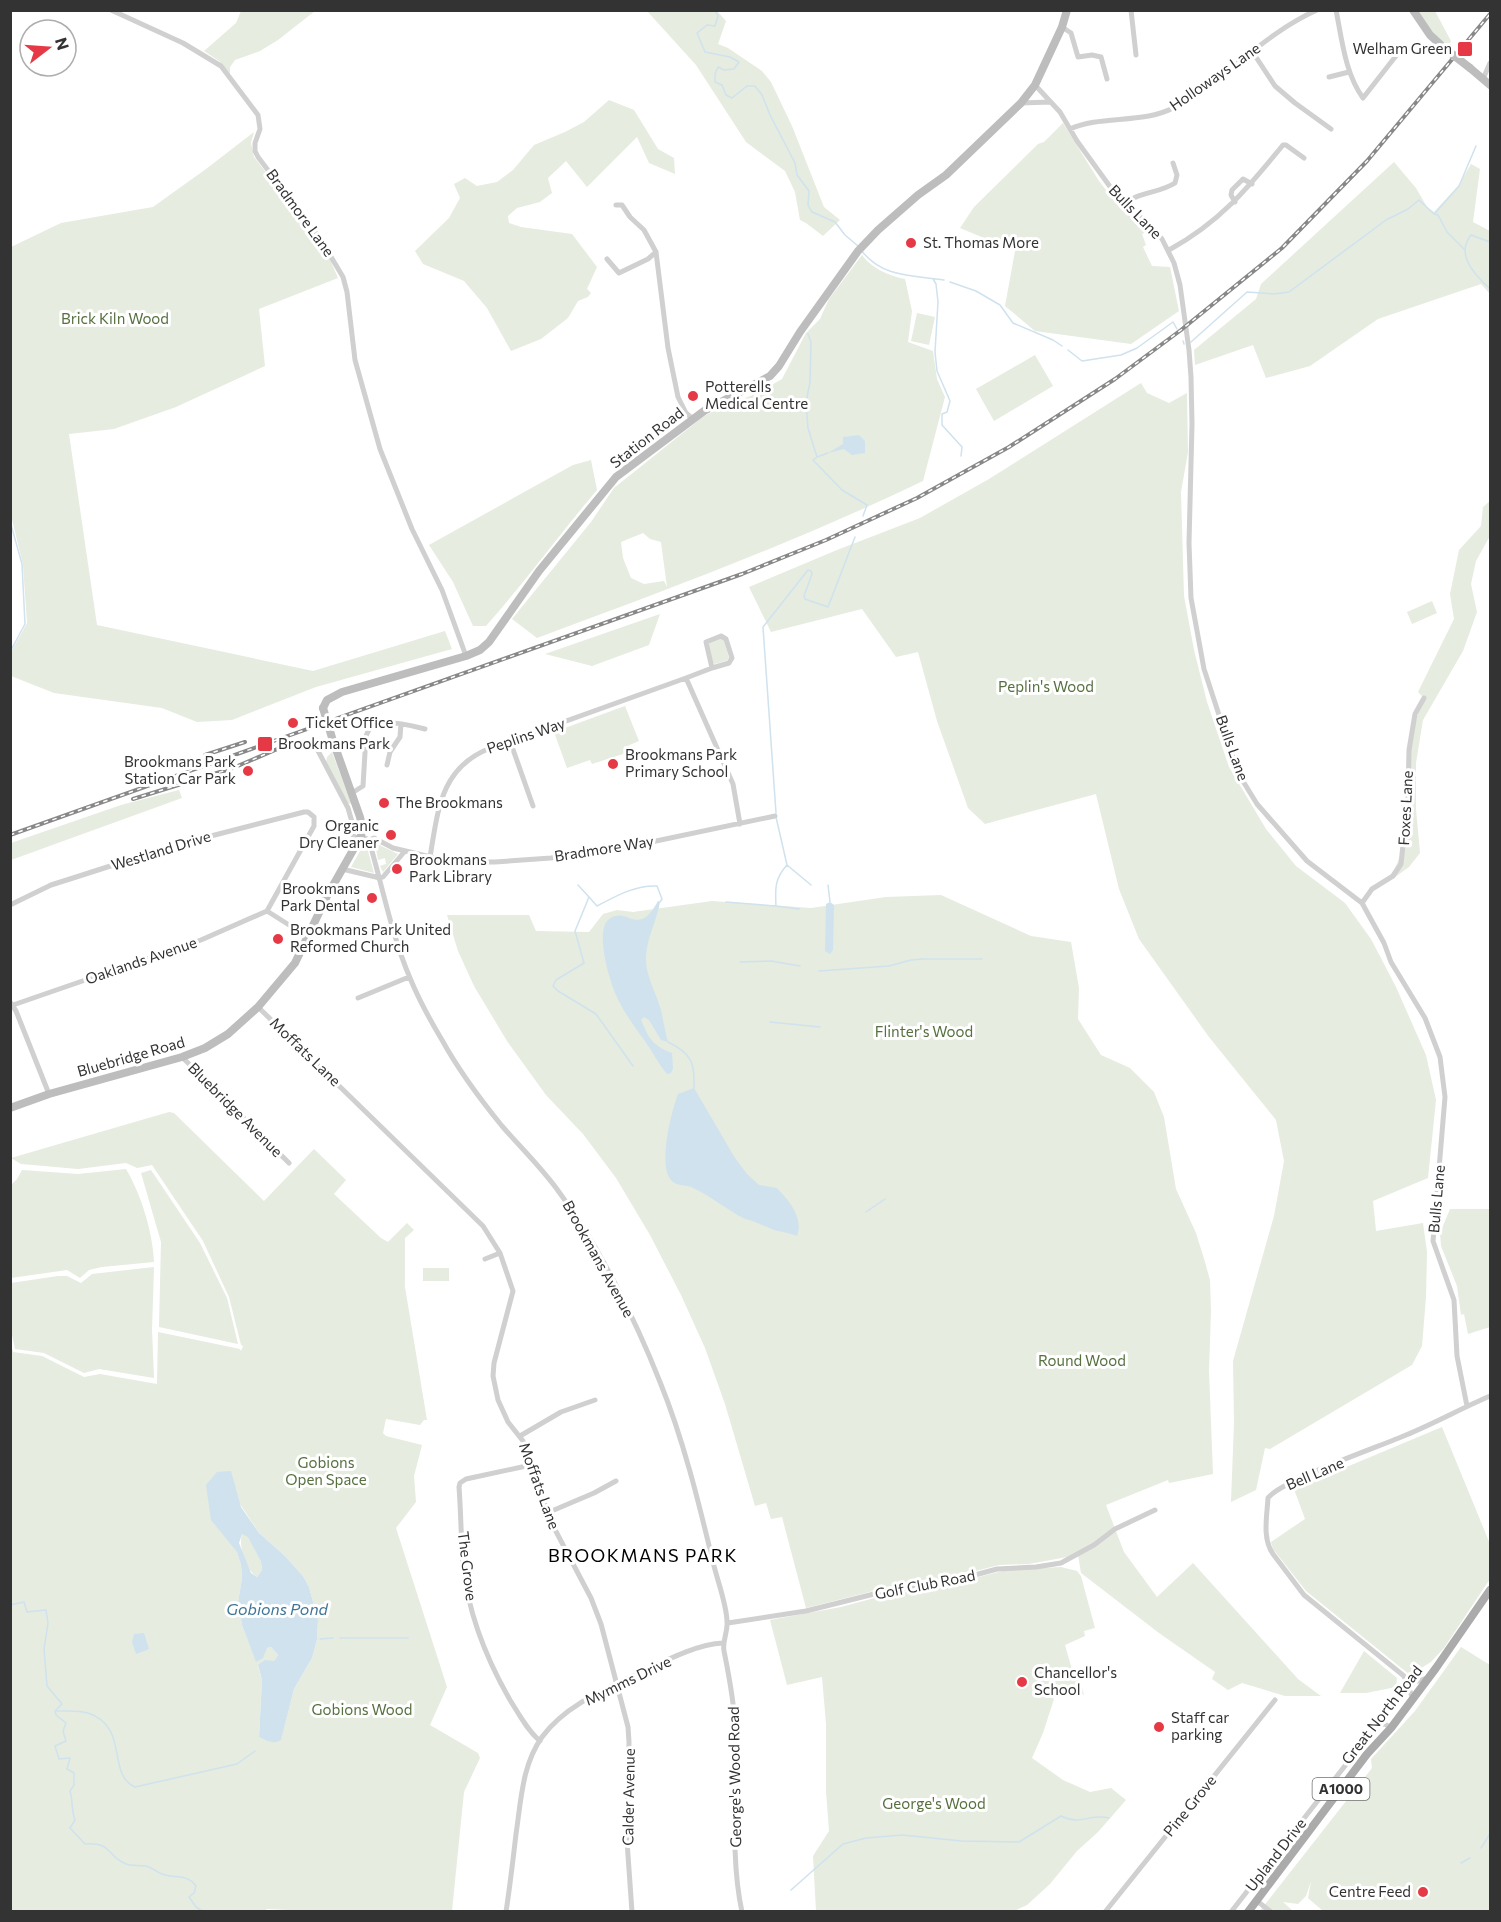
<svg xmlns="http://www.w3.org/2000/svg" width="1501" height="1922" viewBox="0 0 1501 1922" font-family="Commissioner,sans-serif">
	<rect width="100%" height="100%" fill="#fff"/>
	<path fill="#e6ecdf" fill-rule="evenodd" d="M241,11H315L278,40L260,51L235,60L230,67V74L219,61L204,51L236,23Z
		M647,11H717L726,21L718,44L728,48L762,71L771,82L792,126L824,207L840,220L823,236L806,223L800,220L795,192L785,171L746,142L696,65Z
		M1417,11H1435L1451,41L1449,45L1438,39Z
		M609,100L634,110L658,149L674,158L675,174L649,163L637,137L587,187L566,161L548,178L552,193L540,202L517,208L508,216L509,223L521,227L572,234L597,267L587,289L591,293L588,297L578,301L568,318L541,339L511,351L487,308L464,281L423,264L415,251L449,218L460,198L454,184L465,178L477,186L497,182L513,170L534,145L565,132L584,122Z
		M1063,123L1099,181L1120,208L1150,231L1142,234L1146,245L1143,247L1152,266L1170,267L1179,311L1131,344L1035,331L1005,306L1015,251L960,228L974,207L1038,144L1044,142Z
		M254,132L251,143L254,157L326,250L338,278L259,309L265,366L176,407L114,429L69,434L97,625L313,671L445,631L452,649L316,687L232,720L197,722L162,708L54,693L11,676L10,654L27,623L23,565L11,515V247L61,223L153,207L206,169Z
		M1394,162L1416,188L1427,207L1434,212L1458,186L1471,164L1480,169L1473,222L1490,231V294L1481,284L1378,319L1310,366L1266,378L1253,345L1195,365L1194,350L1256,299L1261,284Z
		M862,255C871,268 889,276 905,279L912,311L908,342L933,351L937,379L945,397L923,481C796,542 669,589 537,638L512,619L591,522L614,488L704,416L728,404L756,394L782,379L806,333L820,319L829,299ZM643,533L650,539L661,542L667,587L664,581L644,584L631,578L623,558L621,542Z
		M917,313L935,317L929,345L911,341Z
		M1035,355L1053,386L994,421L976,389Z
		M1141,383L1147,393L1169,403L1187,393L1188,452L1181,492L1184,596L1194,650L1207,702L1229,767L1266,829L1296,866L1345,903L1371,939L1396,987L1426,1055L1436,1100L1428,1178L1373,1201L1376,1231L1423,1223L1427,1252L1426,1297L1422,1346L1412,1365L1270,1449L1265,1448L1256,1490L1231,1502L1234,1423L1233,1361L1274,1216L1284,1161L1276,1120L1209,1037L1139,939L1119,889L1096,794L985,824L968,808L937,721L918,652L896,657L862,609L771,632L749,587L837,550L920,518L989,479Z
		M591,460L597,490C559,535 525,582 486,626H473L453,582L429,545L573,465Z
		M1490,501V536L1476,561L1471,584L1477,612L1463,651L1423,720L1416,763V809L1420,853L1409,867L1388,882L1387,879C1408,854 1402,835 1401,804L1408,797C1409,760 1409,732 1424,698L1418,692L1454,619L1450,594L1459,550L1481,526L1483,507Z
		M1432,601L1437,613L1412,624L1407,612Z
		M660,614L649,645L592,666L545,654Z
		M720,637L724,639L729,658L728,660L715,664L713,663L708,643Z
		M625,706L639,741L625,747L626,753L592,764L590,760L567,768L554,732Z
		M332,752L351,803L350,804L347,802L326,762L327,757Z
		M179,790L182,798L11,860V843L121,805Z
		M375,843L398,854L383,872L380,866L386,864L385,858L378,860Z
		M364,844H366L374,873L351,867Z
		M941,895L1031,936L1071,942L1079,988L1078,1019L1101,1055L1130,1068L1154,1092L1164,1117L1176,1189L1196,1233L1205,1262L1210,1280L1211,1311L1209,1371L1213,1474L1169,1483L1168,1480L1106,1505L1124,1552L1157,1597L1193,1563L1298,1679L1321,1696H1285L1242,1683L1228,1690L1212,1679L1215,1672L1159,1633L1081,1573L1078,1555L1029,1564L999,1565L932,1582L897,1585L806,1608L782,1517L771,1519L766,1503L755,1506L725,1404L705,1348L681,1295L650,1235L616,1178L583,1134L546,1095L507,1041L474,986L458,951L447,915H529L536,931L589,932L603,914L617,910L633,912L712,901L811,908L886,897Z
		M169,1112L174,1113L264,1201L314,1149L346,1180L334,1194L381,1238L388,1242L407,1223L414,1230L405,1238V1287L427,1420H424L420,1425L386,1419L383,1433L386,1436L422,1445L414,1476L416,1502L396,1528L447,1687L430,1725L478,1753L480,1758L464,1792L452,1911L336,1912L266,1909L267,1911H11L10,1342L13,1352L42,1356L84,1377L100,1374L157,1384L158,1332L240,1349L241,1351L243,1346L241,1345L229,1297L203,1241L152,1165L137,1168L126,1163L78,1169L21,1164L11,1158ZM240,1504L259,1533L285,1556L303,1576L309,1587L318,1620L317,1640L312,1658L294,1689L281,1739C273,1745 267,1741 259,1737L262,1680L258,1666L274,1661L278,1655L271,1647L267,1648L256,1661L242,1625L238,1602L242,1578L241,1565L237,1552Z
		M126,1169C141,1194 153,1233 154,1262L102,1267L89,1270L80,1278L67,1270L11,1278V1185L17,1179L22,1170L78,1174Z
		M151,1170L200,1243L227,1298L238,1344L159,1327L161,1242L141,1173Z
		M1450,1209H1490V1327L1468,1334L1464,1314L1461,1315L1457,1286L1441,1246L1440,1233Z
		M154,1267L152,1330L154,1378L99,1369L84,1373L44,1353L15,1349L11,1330V1283L58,1276H67L81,1283L92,1274Z
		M423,1268H449V1281H423Z
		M1442,1427L1490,1544V1579L1444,1648L1431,1662L1410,1675L1306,1591L1273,1549L1271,1542L1305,1519L1294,1489Z
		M242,1534L248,1536L261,1562L262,1570L257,1577C246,1570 238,1546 242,1534Z
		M1061,1567L1077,1571L1081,1576L1095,1628L1084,1631L1085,1636L1065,1645L1075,1680L1080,1679L1084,1695L1079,1692L1071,1693L1039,1686L1054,1699L1043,1733L1032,1758L1063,1780L1090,1792L1111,1788L1126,1800L1098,1832L1077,1851L1050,1884L1027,1905L1014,1911H816L813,1856L829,1831L826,1791V1724L822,1677L787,1685L770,1620L841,1607L893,1593L937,1588L1006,1570Z
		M1461,1647L1490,1665V1911H1323L1308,1898L1311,1881L1306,1896L1298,1904L1283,1902L1293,1911L1259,1912L1372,1768L1371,1759L1415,1711Z
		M1364,1651L1397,1678L1396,1687L1366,1693H1340Z"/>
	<path fill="#cfe2ee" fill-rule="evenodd" d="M859,435L865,441V453L852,455L844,449L828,453L843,444V437Z
		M658,901L660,902C657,920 647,937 646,956C645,975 656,992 661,1010C663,1020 665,1031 668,1042L661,1040L649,1020L644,1017L641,1020C649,1039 653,1046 672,1053L673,1069L671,1073L667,1074C660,1066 655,1056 649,1047C638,1031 625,1015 617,997C610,983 594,930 609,919C627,905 638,939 658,901Z
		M830,902L834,905L833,950L830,954L825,951L826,904Z
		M694,1088L735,1158L747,1174L759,1185L777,1188C789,1201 804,1218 797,1236C788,1232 778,1232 769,1228C760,1224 754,1221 745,1219C727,1210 711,1196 693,1188C686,1184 677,1187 671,1180C658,1166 671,1112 678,1094Z
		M231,1471L241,1507L259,1533L285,1556L303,1576L309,1587L318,1620L317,1640L312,1658L294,1689L281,1740C273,1745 267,1741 259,1737L262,1680L258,1665L265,1660L274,1661L278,1655L271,1647L267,1648L263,1658L256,1662L242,1625L238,1602L242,1578L241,1565L237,1552L211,1520L206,1485L217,1472ZM242,1534L248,1537L261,1562L262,1570L257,1577L251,1573L239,1543Z
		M144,1633L149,1649L136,1654L132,1642L134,1634Z"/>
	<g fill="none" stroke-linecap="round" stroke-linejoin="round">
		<path stroke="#cfe2ee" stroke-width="1.5" d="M715,10L718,16L715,26L707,25L697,33L705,52L730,57L739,62L734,69L724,70L718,67L715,74V82L722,85L726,95L732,98L747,86H755L762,95L770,115L795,163L797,175L809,191L808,205L812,212L835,222L845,235L858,246
			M1435,213L1459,186L1476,146
			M1490,242L1471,235C1455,255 1475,275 1490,289
			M861,250C882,278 913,275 944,280
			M933,279L936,284L938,302L935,352L937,371L950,401L947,412L942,414V425L962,447L961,456
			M950,282L976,291L1000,305L1013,323L1053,340L1062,346
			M808,334L811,342L810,382L806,403L808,428L817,457L813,460L842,490L867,505L863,516
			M1183,341L1184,344
			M1191,342L1247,292L1274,294L1289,292L1386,220L1408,209L1419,200L1434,214L1438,215L1447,232L1464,249
			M1068,350L1082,361L1121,355L1137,348L1173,322L1177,329
			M817,457L828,453
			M10,521L22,564L25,624L10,652
			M776,813L763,627L808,570L811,571L812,574L804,596L805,599L828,607L855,537
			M776,817L787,865L811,885
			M787,865C775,878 775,888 776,906L799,909
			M578,885L589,897
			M828,885L830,902
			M726,902L776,906
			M740,962L771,961L800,966
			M819,971L889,966L911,960L923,959H982
			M770,1022L820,1027
			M668,1042C691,1053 695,1062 694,1088
			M633,1066L596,1014L558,991L553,986L556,980L584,963L575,931L589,897L597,906C616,896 635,885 657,886L662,899L660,902
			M866,1212L885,1199
			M10,1605L24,1602L27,1612L46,1610L48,1623L44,1649L47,1686L62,1704L55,1711L56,1715L66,1723L63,1731L66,1741L55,1746L59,1759L70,1758L67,1769L74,1773V1785L70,1791C73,1800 71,1809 75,1820L70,1828L85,1844C113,1842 106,1856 126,1864C132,1866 138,1865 145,1866C152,1867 156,1872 162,1874C174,1879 187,1873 196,1886L194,1893L189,1897L196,1907L204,1912
			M340,1638H408
			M320,1639L333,1638
			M56,1711C66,1711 79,1710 88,1713C130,1727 106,1774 135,1787L237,1764L255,1751
			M1481,1848L1490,1834
			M1461,1863L1470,1858
			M791,1890L843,1844L866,1838L902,1835L962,1841L1019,1842L1061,1816C1081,1826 1090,1813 1109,1818"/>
		<path stroke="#d0d0d0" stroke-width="5" d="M111,10L183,43L221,66L258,115L260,129L255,143V151L258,157L321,240L343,277L347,292L355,360L380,449L412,529L442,590L466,656
			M1131,10L1136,55
			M1336,10C1342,40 1345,73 1363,98L1399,52
			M1062,27L1071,33L1078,57L1092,55L1101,57L1107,79
			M1252,51L1275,86L1295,103L1331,129
			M1329,77L1349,72
			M1483,79L1490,63
			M1035,85L1060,112L1077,141L1111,188L1124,204L1144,220L1162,239L1174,263L1180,285L1189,350L1191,377L1192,424L1189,543L1191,598L1204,669L1238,773L1257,804L1307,861L1362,903L1384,943L1391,962L1425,1018L1440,1057L1445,1097L1433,1241L1454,1300L1457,1356L1467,1406
			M1021,103L1050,102
			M1070,129C1100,115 1143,124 1173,108C1224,81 1263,34 1317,10
			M1235,202L1231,195L1232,190L1243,179L1252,184
			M1124,204C1138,192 1160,193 1175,183L1177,175L1173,163
			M616,205H622L630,217L644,230L656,252L668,348L678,397L686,413L693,419
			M1169,250C1220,222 1247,189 1283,145H1286L1304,158
			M607,259L619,273L648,259L656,252
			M721,636L726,639L732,658L729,663L712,668L706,642Z
			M686,678L712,668
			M510,741L533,806
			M316,747L348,808L352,822V834L358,840
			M387,765L390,752L400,737L401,724
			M352,793L363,786L366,736C368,731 370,726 375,724C386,719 413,726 425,729
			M361,836L369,840L370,844C383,889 392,936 410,978C419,1000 430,1020 442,1040C459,1071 480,1099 502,1126C521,1148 542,1168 559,1192C598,1244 636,1321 660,1382C684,1441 699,1504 714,1566C718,1582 727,1606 727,1622C728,1632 722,1641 724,1651C729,1676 734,1700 735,1726C738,1786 729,1852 742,1912
			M369,840L374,838L393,848L431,857L456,862H495L551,858L637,845L775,816
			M430,857C438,811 440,769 488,749L686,678L733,784L740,824
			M342,869L380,878
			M380,878L383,877L405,851
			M1362,903L1372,889L1393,876L1401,864L1408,797L1409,750L1415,714L1424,698
			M10,905L51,885L73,878L176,845L304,812H308L314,817V826L267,911L201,940L13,1005
			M267,911L308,937
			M358,998L409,977
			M10,1002L16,1011L49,1094
			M258,1007L483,1226L500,1253L513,1291L494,1363L493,1376L498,1400L508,1422L523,1441L551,1522L591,1598L601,1624L628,1727L629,1742L627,1841L632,1912
			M182,1057L289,1163
			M485,1259L500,1253
			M520,1436L561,1412L595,1400
			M531,1465L466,1479L460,1483L459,1487C461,1513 461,1539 463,1565C468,1612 487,1660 510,1700C519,1714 527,1730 540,1741
			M547,1513L594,1493L616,1481
			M728,1623L806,1611L894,1589L938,1585L997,1569L1036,1567L1061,1563L1094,1545L1115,1529L1155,1510
			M1407,1684L1428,1678
			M1413,1699L1404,1676L1304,1595L1273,1554C1262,1539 1267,1516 1268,1498C1280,1481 1381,1446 1406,1435C1435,1423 1462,1408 1490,1396
			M1257,1901L1271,1912
			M506,1912C510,1886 513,1860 516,1834C521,1801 522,1765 542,1737C564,1707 601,1691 633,1676C659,1664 695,1644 723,1643
			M1105,1912L1275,1700
			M1231,1912L1376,1726L1385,1724L1391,1728"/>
		<path stroke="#bdbdbd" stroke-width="8" d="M1413,10L1430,35L1443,47
			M1470,68L1490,85
			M323,708L327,700L342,692L466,656L480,650L489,642L539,571L616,477L704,411L770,376L779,366L800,332L858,251L878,230L918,195L946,175L1021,103L1035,85L1062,27L1067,10
			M10,1108L49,1094L182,1057L205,1048L228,1034L258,1007L295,963L327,896L361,836L362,827L360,817L333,741"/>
		<path stroke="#ababab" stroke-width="8" d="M1248,1912L1367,1754L1391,1728L1436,1668L1490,1590"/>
		<g stroke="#888" stroke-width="4">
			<path id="rail" d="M205,755L245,742
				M133,799L233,768L296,741
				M10,835L742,574L826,540L917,498L1009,447L1115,379L1181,330L1282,248L1367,161L1490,14"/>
		</g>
		<use href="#rail" stroke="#fff" stroke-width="1.5" stroke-dasharray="4.5" stroke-linecap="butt"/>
		<path stroke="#bdbdbd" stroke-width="8" d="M1443,47L1470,68
			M323,708L333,741"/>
	</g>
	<g fill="#e63946" stroke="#fff" stroke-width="2">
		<rect x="1457" y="41" width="16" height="16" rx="3"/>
		<circle cx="911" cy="243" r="6"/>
		<circle cx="693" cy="396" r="6"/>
		<circle cx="293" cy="723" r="6"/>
		<rect x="257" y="736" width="16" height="16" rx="3"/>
		<circle cx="613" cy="764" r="6"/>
		<circle cx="248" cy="771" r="6"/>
		<circle cx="384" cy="803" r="6"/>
		<circle cx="391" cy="835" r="6"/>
		<circle cx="397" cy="869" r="6"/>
		<circle cx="372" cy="898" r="6"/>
		<circle cx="278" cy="939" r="6"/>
		<circle cx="1022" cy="1682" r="6"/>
		<circle cx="1159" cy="1727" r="6"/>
		<circle cx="1423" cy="1892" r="6"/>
	</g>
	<g text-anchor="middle" stroke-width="6" stroke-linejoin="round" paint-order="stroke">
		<rect fill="#fff" stroke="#707070" stroke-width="1.5" x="1312.5" y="1778" width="57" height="22" rx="4.5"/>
		<g font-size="14" font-weight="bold" fill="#333">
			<text x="1341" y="1794">A1000</text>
		</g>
		<g font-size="15" fill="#333" stroke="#fff" text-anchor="start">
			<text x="1452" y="54" text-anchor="end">Welham Green</text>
			<text x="923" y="248">St. Thomas More</text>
			<text x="705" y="392">Potterells<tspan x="705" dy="17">Medical Centre</tspan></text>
			<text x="305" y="728">Ticket Office</text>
			<text x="278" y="749">Brookmans Park</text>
			<text x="625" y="760">Brookmans Park<tspan x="625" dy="17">Primary School</tspan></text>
			<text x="236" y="767" text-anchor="end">Brookmans Park<tspan x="236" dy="17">Station Car Park</tspan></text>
			<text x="396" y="808">The Brookmans</text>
			<text x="379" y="831" text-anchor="end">Organic<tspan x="379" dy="17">Dry Cleaner</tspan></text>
			<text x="409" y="865">Brookmans<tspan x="409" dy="17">Park Library</tspan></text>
			<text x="360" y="894" text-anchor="end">Brookmans<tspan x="360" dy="17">Park Dental</tspan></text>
			<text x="290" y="935">Brookmans Park United<tspan x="290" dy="17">Reformed Church</tspan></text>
			<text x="1034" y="1678">Chancellor's<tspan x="1034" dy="17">School</tspan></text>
			<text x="1171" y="1723">Staff car<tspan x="1171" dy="17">parking</tspan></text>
			<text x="1411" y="1897" text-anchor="end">Centre Feed</text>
		</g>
		<g font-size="15" fill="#333" stroke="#fff">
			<text transform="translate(1215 77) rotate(-35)" y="5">Holloways Lane</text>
			<text transform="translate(1135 212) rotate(46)" y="5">Bulls Lane</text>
			<text transform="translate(300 213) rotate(54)" y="5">Bradmore Lane</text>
			<text transform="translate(647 438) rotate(-38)" y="5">Station Road</text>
			<text transform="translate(526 736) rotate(-19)" y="5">Peplins Way</text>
			<text transform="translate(1232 748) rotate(70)" y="5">Bulls Lane</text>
			<text transform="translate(1406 808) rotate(-87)" y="5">Foxes Lane</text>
			<text transform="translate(604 849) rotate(-9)" y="5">Bradmore Way</text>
			<text transform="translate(161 851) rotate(-17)" y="5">Westland Drive</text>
			<text transform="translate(141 961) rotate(-19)" y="5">Oaklands Avenue</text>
			<text transform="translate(305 1052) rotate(44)" y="5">Moffats Lane</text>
			<text transform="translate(131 1057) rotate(-16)" y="5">Bluebridge Road</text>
			<text transform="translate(235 1110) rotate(45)" y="5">Bluebridge Avenue</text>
			<text transform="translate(1437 1199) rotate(-85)" y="5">Bulls Lane</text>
			<text transform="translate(598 1259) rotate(61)" y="5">Brookmans Avenue</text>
			<text transform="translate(1315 1474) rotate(-23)" y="5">Bell Lane</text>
			<text transform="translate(539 1486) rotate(70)" y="5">Moffats Lane</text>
			<text transform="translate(467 1566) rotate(83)" y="5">The Grove</text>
			<text transform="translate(925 1585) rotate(-11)" y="5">Golf Club Road</text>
			<text transform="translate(628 1681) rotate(-26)" y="5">Mymms Drive</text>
			<text transform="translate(1382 1715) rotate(-52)" y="5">Great North Road</text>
			<text transform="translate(735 1777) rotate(-91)" y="5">George's Wood Road</text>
			<text transform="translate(629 1797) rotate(-89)" y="5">Calder Avenue</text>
			<text transform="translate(1190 1806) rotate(-51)" y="5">Pine Grove</text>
			<text transform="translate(1276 1855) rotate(-52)" y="5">Upland Drive</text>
		</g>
		<g font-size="15" fill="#56703f" stroke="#fff">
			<text x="115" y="324">Brick Kiln Wood</text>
			<text x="1046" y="692">Peplin's Wood</text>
			<text x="924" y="1037">Flinter's Wood</text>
			<text x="1082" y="1366">Round Wood</text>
			<text x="326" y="1468">Gobions<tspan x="326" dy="17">Open Space</tspan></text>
			<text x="362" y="1715">Gobions Wood</text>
			<text x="934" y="1809">George's Wood</text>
		</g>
		<g font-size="16" font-style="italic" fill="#3f7597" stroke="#fff">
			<text x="277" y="1615">Gobions Pond</text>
		</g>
		<g font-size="18" letter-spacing="1.5" fill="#000" stroke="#fff">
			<text x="643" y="1562">BROOKMANS PARK</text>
		</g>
	</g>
	<rect width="1501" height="1922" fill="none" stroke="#333333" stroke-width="24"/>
	<g transform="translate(48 48) rotate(73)"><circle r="28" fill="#ffffff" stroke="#adadad" stroke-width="1.5"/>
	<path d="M0-4.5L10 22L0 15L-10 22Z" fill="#e63946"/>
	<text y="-9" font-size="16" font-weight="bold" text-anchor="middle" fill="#333333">N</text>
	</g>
</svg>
